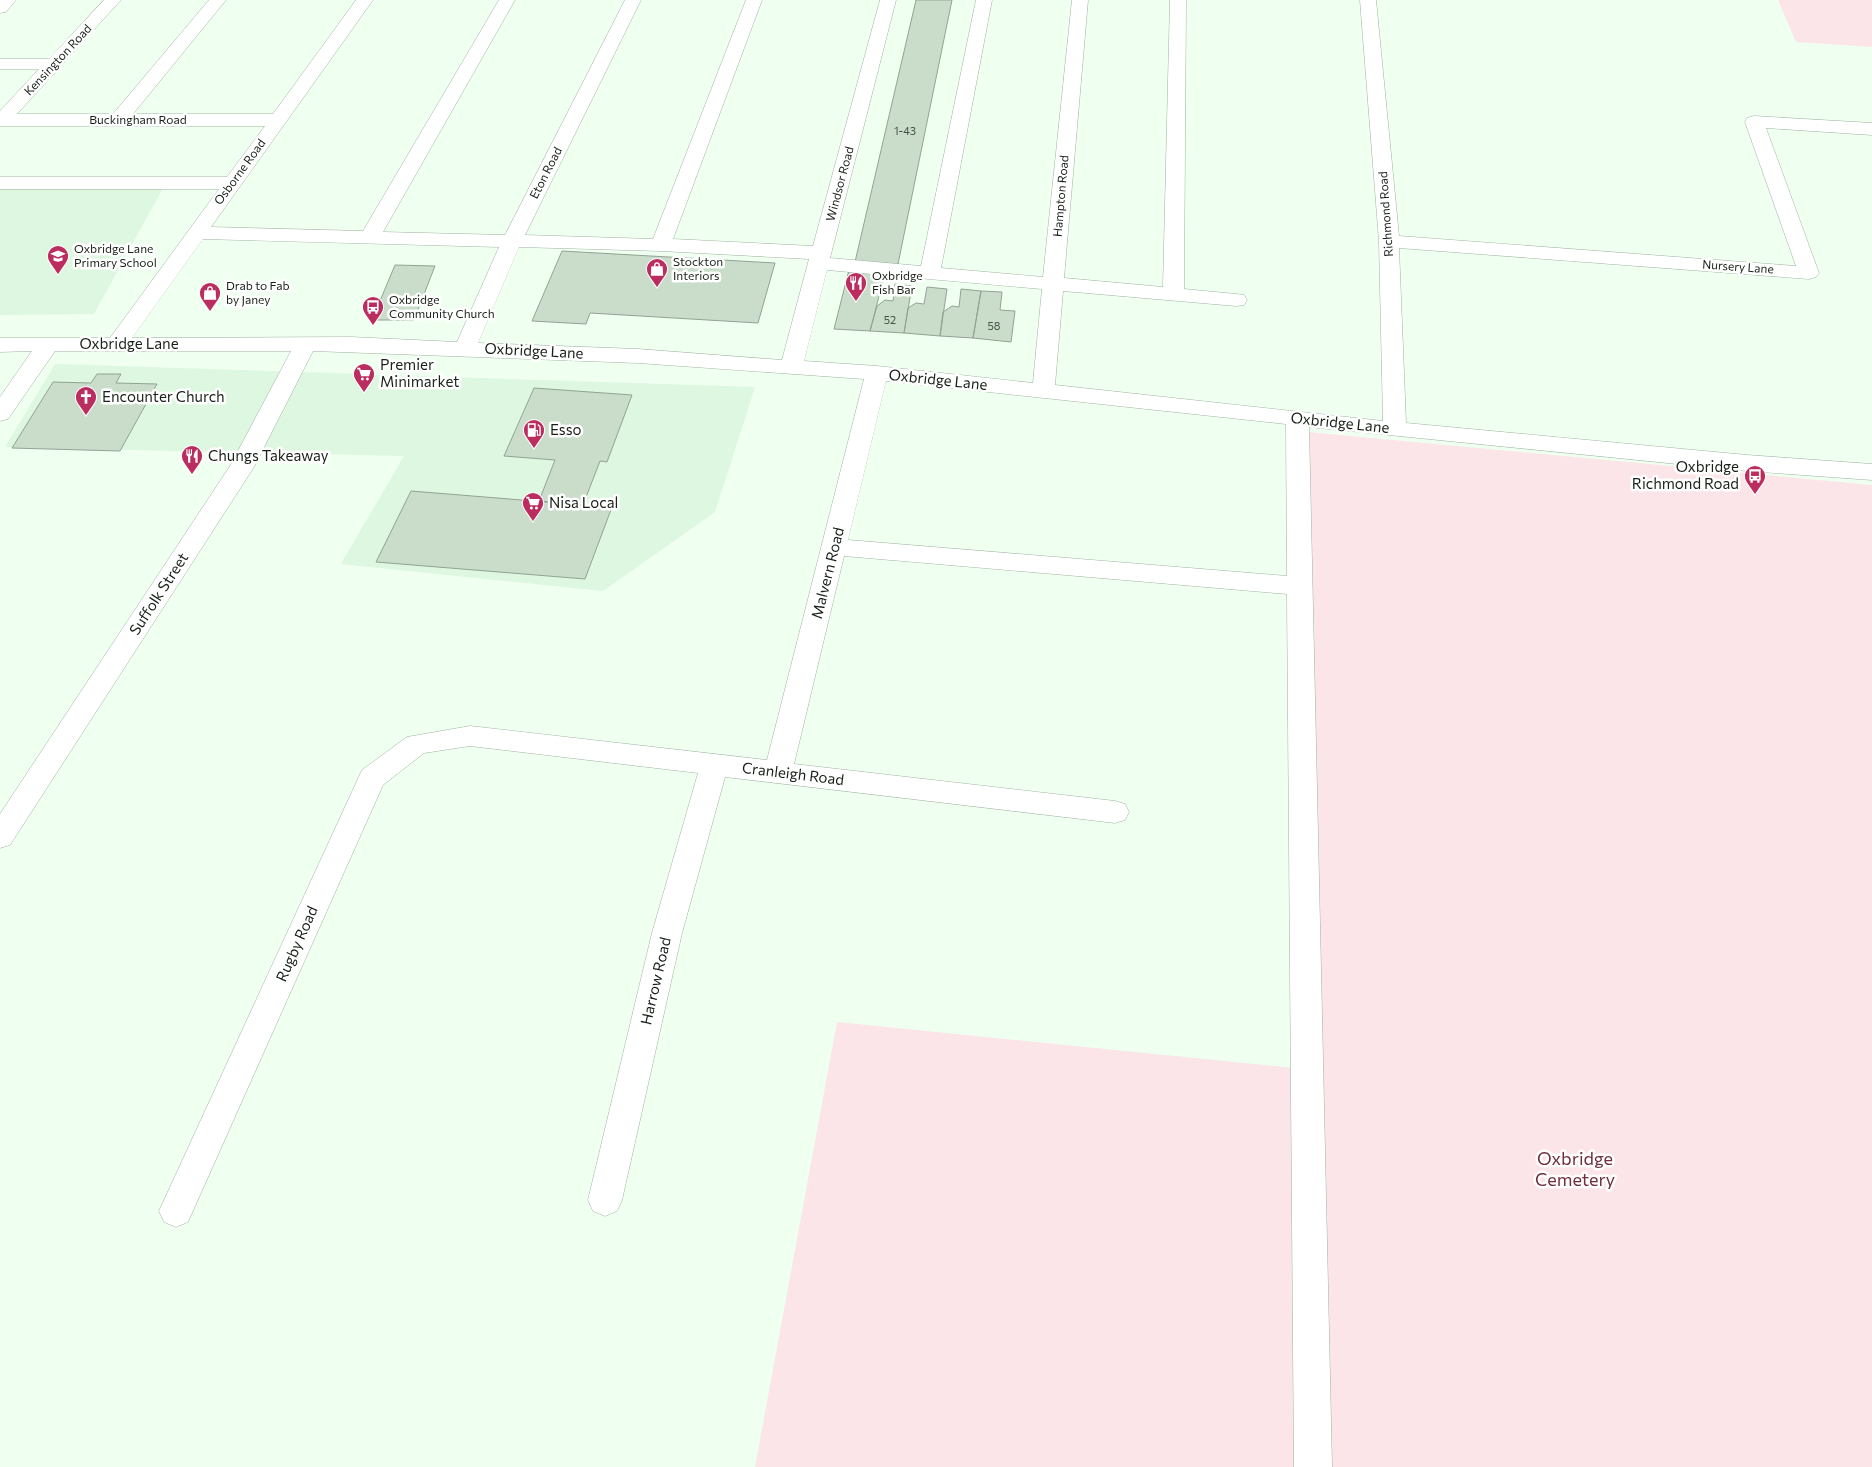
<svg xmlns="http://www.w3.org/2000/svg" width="1872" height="1467" viewBox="0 0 1872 1467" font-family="Commissioner,sans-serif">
	<rect width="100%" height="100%" fill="#effff0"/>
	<path fill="#ddf7e0" d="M163,188L94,314L0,315V189Z
		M55,364L755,387L715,512L603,591L341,564L404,456L5,447Z"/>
	<path fill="#fbe5e9" d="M1778,0H1872V47L1796,42Z
		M1287,430L1872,485V1467H755L837,1022L1295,1068Z"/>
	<path fill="#caddcb" stroke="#91a392" d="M916,0H952L898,264L855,262Z
		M562,251L775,263L758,323L590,313L586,324L532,321Z
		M395,265L435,266L414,320H372Z
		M849,270L885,273L870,331L834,329Z
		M895,284L912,286L904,333L870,331L877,306L885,300L893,301Z
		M927,287L947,289L940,336L904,333L908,308L916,303L924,304Z
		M961,289L981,291L973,338L940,336L943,312L952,306L959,307Z
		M981,291L1002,292L1000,310L1015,311L1011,342L973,338Z
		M97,374H121L116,383L157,384L120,451L12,448L53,382L91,383Z
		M534,388L632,395L607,462L600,461L583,505L539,501L555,460L504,456Z
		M411,491L583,505L612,507L585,579L376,562Z"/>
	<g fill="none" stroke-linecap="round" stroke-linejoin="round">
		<g stroke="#9fb2a1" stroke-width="1">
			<path id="minor" d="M0,0H16L6,12L0,13Z
				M104,0H121L17,114H113L209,0H226L133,114H273L356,0H373L211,227L363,231L499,0H515L383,232L505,235L625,0H641L525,235L653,239L746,0H762L673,239L813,246L880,0H896L830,258L921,266L976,0H992L941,268L1043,277L1072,0H1088L1064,278L1163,287L1170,0H1186L1184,289L1236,294L1244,295L1247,300L1244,305L1236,306L1063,291L1055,385L1383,421L1379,241L1360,0H1376L1399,236L1796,266L1745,122L1747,118L1754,116L1872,123V135L1766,128L1819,273L1816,277L1809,279L1399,248L1406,423L1747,455L1872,464V480L1747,471L1309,427L1332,1467H1294L1287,594L844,556L794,764L1115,801L1125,804L1129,812L1125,820L1115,823L725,777L682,933L622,1200L617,1211L605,1216L593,1211L588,1200L652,933L698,773L470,746L424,753L383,785L188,1222L176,1227L164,1222L159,1211L362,770L407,737L470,726L767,760L864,379L638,363L313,351L254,467L10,845L0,848V814L230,466L291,351H55L8,419L0,421V397L32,351L0,352V338H110L219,189H0V177H227L265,126H0V111L39,69H0V59H49ZM203,239L499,247L457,342L351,337L132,338ZM519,247L661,251L809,259L782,360L638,349L478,343ZM827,270L1042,289L1033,383L877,366L804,361ZM886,381L1286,424L1287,576L848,540Z"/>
		</g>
		<use href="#minor" fill="#fff" fill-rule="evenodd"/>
	</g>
	<defs>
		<g id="school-pin" transform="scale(1.125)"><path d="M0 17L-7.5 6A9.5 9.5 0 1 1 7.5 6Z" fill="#bb2d5f" stroke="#fff"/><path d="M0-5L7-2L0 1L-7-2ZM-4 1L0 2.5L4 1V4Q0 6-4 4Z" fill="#fff"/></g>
		<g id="shop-pin" transform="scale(1.125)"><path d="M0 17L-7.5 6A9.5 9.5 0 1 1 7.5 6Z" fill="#bb2d5f" stroke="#fff"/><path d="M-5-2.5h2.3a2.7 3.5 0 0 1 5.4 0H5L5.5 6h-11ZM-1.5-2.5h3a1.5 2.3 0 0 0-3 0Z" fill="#fff"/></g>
		<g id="restaurant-pin" transform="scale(1.125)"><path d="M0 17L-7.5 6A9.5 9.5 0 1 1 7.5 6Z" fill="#bb2d5f" stroke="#fff"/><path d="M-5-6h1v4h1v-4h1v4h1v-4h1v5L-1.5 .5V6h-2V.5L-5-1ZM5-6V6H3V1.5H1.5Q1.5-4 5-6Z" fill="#fff"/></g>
		<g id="bus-pin" transform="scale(1.125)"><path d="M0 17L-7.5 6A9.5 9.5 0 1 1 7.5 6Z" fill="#bb2d5f" stroke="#fff"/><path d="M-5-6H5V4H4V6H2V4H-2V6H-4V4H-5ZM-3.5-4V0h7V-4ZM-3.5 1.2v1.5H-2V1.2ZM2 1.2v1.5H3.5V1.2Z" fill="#fff"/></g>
		<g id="supermarket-pin" transform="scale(1.125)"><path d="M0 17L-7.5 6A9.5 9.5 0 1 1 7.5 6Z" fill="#bb2d5f" stroke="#fff"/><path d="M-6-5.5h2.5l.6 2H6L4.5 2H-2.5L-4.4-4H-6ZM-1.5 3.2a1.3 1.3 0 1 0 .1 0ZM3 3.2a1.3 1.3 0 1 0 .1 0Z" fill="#fff"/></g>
		<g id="church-pin" transform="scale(1.125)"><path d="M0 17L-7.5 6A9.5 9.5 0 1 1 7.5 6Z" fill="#bb2d5f" stroke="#fff"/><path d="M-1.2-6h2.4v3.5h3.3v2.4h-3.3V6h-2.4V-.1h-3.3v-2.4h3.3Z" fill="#fff"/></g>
		<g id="fuel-pin" transform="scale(1.125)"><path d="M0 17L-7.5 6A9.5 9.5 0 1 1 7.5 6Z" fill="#bb2d5f" stroke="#fff"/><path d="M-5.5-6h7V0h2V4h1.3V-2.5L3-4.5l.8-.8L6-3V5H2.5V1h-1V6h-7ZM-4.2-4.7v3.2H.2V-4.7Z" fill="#fff"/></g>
	</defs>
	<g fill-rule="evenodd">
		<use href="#school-pin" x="58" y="256"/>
		<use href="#shop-pin" x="657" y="269"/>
		<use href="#restaurant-pin" x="856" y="283"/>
		<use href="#shop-pin" x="210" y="293"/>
		<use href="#bus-pin" x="373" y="307"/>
		<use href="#supermarket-pin" x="364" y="374"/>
		<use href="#church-pin" x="86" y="397"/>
		<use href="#fuel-pin" x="534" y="430"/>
		<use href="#restaurant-pin" x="192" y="456"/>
		<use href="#bus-pin" x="1755" y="476"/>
		<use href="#supermarket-pin" x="533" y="503"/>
	</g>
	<g text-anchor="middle" stroke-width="5" stroke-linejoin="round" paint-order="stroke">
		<g font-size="11" fill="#454f46">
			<text x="905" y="135">1-43</text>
			<text x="890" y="324">52</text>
			<text x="994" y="330">58</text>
		</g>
		<g font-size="12" fill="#192019" stroke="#fff">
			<text transform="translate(58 60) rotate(-47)" y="4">Kensington Road</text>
			<text x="138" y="124">Buckingham Road</text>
			<text transform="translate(240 172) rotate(-54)" y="4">Osborne Road</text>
			<text transform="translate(546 173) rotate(-63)" y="4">Eton Road</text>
			<text transform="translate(840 184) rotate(-75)" y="4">Windsor Road</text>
			<text transform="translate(1061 196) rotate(-85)" y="4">Hampton Road</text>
			<text transform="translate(1386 214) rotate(-94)" y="4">Richmond Road</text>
			<text transform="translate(1738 267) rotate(4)" y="4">Nursery Lane</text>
		</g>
		<g font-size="12" fill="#192019" stroke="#fff" text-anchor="start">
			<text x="74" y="253">Oxbridge Lane<tspan x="74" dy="14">Primary School</tspan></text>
			<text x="673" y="266">Stockton<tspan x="673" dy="14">Interiors</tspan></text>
			<text x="872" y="280">Oxbridge<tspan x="872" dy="14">Fish Bar</tspan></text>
			<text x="226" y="290">Drab to Fab<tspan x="226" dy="14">by Janey</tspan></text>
			<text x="389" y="304">Oxbridge<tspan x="389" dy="14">Community Church</tspan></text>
		</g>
		<g font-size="15" fill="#192019" stroke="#fff">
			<text x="129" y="349">Oxbridge Lane</text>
			<text transform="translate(534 351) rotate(3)" y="5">Oxbridge Lane</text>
			<text transform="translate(938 380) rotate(6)" y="5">Oxbridge Lane</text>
			<text transform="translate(1340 423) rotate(6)" y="5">Oxbridge Lane</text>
			<text transform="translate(828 573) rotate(-76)" y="5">Malvern Road</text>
			<text transform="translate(159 594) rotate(-57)" y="5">Suffolk Street</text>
			<text transform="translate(793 774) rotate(7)" y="5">Cranleigh Road</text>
			<text transform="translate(297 944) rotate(-66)" y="5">Rugby Road</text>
			<text transform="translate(656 981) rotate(-77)" y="5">Harrow Road</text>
		</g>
		<g font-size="15" fill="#192019" stroke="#fff" text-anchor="start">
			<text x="380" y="370">Premier<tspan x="380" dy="17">Minimarket</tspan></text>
			<text x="102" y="402">Encounter Church</text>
			<text x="550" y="435">Esso</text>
			<text x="208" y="461">Chungs Takeaway</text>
			<text x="1739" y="472" text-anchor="end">Oxbridge<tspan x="1739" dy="17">Richmond Road</tspan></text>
			<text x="549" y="508">Nisa Local</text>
		</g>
		<g font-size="18" fill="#6f2e40" stroke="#fff">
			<text x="1575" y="1165">Oxbridge<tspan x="1575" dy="21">Cemetery</tspan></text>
		</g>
	</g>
</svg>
